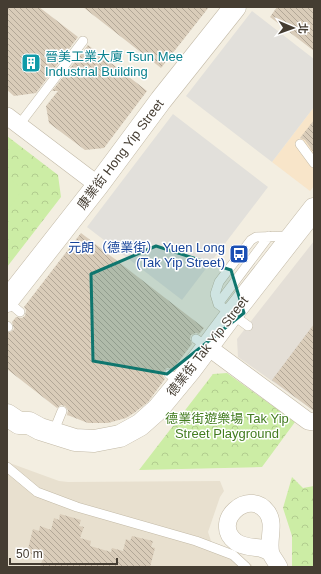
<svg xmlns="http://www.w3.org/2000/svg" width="321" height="574" viewBox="0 0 321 574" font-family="Arial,'Noto Sans TC',sans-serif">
	<defs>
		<pattern id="forest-crowns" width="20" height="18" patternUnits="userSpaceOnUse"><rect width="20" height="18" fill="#cceda5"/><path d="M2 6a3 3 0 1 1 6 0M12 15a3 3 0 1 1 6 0" fill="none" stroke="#b1cc8e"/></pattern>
		<pattern id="building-back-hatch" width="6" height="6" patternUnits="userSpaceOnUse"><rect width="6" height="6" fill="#d9ccb9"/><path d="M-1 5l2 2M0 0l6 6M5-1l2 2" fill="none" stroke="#b2a797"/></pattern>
	</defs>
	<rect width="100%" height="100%" fill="#f3eee1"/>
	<path fill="#e8e0cf" d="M7,462L59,481L68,482L220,481L224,491L220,497L208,532L213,547L231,558L251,564L253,567H7Z"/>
	<path fill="#f8e5c9" d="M314,107V186L310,191L272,162Z"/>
	<path fill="#e4dfd7" d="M314,241V411L238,357L237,339Z"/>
	<path fill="url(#forest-crowns)" d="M7,136L58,175L61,197L7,267Z
		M227,373L295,422L262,467L139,470L213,374Z
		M292,477L303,488L314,486V567H292V536L283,508Z"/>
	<path fill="#cceda5" d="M7,177L23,189L7,211Z"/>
	<path fill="#e2e0db" d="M252,11L314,59V107L272,162L186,96Z
		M173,114L268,187L182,300L87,227Z"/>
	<path fill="url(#building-back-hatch)" d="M7,7H39L78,37L36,93L14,96L7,90Z
		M83,7H209L161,68Z
		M277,7H314V51L270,17Z
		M88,45L147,91L104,148L85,150L49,123L46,106L58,91H52Z
		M314,120V153L305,140L300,138Z
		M81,233L204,328L199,334L196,333L191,335L190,339L192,344L173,369L167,368L164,371L163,376L165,379L148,402L134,413L126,418L108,423H88L70,416L67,415L68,410L65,406L61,405L57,408L7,369V333L12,331L14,329L12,322L16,317L22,318L25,316L26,310L24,307Z
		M314,324V411L272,380Z
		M60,514L81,520L79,526L84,527L80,538L91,541L90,546L111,552L112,548L123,551L126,539L130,541L132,536L153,541L151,547L155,548L150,567H40L43,558L27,553L33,529L39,531L40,526L51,530L54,518L59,520Z"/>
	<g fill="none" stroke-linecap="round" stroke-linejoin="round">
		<g stroke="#c2b9a6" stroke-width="10">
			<path id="service" d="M19,125L83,41
				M300,144L314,163
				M7,301L20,312
				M218,304L269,236
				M7,326L8,327
				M248,326L218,304L215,294L219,282L251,240L256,237L291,236
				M196,339L208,347
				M169,374L180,383
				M53,433L62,411
				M7,467L37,492L77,507L196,541L233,555L246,567"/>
		</g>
		<g stroke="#c2b9a6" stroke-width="18">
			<path id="minor" d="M7,116L98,185
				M208,347L308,421L314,422
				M271,553C268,551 264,549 260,548C252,547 243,547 236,542C210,522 249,487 267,512C276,524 267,540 271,554C273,558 277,563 279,567"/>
		</g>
		<g stroke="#c2b9a6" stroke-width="23">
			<path id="tertiary" d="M7,301L98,185L161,100L235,7
				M7,415L19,423H29L40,429L75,440L94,441L120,436L140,425L158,409L191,369L232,314L314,209"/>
		</g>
		<use href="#service" stroke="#fff" stroke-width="9"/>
		<use href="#minor" stroke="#fff" stroke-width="17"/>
		<use href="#tertiary" stroke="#fff" stroke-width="22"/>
	</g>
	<path fill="#0f766e" fill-opacity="0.2" stroke="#0f766e" stroke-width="3" stroke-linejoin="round" d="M156,246L231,270L244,313L167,374L93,361L91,274Z"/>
	<defs>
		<g id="building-square" transform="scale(1)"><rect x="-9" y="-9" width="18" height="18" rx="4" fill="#0f9aa8" stroke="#fff"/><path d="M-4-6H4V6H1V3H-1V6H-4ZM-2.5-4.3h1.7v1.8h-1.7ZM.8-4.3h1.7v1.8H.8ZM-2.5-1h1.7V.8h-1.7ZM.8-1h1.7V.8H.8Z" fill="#fff"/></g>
		<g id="bus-square" transform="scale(1)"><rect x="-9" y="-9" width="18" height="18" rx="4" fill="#1a4fb4" stroke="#fff"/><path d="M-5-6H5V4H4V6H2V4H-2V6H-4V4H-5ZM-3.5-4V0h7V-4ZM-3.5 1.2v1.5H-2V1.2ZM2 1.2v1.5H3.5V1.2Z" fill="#fff"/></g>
	</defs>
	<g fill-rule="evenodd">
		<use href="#building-square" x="31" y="63"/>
		<use href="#bus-square" x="239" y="254"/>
	</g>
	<g text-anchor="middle" stroke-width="3" stroke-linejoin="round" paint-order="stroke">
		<g font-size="13" fill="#0d838f" stroke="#fff" text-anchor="start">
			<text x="45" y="61">晉美工業大廈 Tsun Mee<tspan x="45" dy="15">Industrial Building</tspan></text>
		</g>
		<g font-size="13" fill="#453d32" stroke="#fff">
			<text transform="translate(120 154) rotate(-53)" y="5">康業街 Hong Yip Street</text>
			<text transform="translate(207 346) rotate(-52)" y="5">德業街 Tak Yip Street</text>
		</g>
		<g font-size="13" fill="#164399" stroke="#fff" text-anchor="end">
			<text x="225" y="252">元朗（德業街） Yuen Long<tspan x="225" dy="15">(Tak Yip Street)</tspan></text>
		</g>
		<g font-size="13" fill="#427c1f" stroke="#fff">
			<text x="227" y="423">德業街遊樂場 Tak Yip<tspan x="227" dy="15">Street Playground</tspan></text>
		</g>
	</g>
	<rect width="321" height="574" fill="none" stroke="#453d32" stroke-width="16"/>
	<g transform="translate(293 28) rotate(92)" stroke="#ffffff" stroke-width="3" paint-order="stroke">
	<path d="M0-3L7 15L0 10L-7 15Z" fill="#453d32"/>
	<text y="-6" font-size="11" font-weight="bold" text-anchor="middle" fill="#453d32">北</text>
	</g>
	<path d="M10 558v6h107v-6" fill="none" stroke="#453d32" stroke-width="2"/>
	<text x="16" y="558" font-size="12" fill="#453d32" stroke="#ffffff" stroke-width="3" paint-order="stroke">50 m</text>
</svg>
